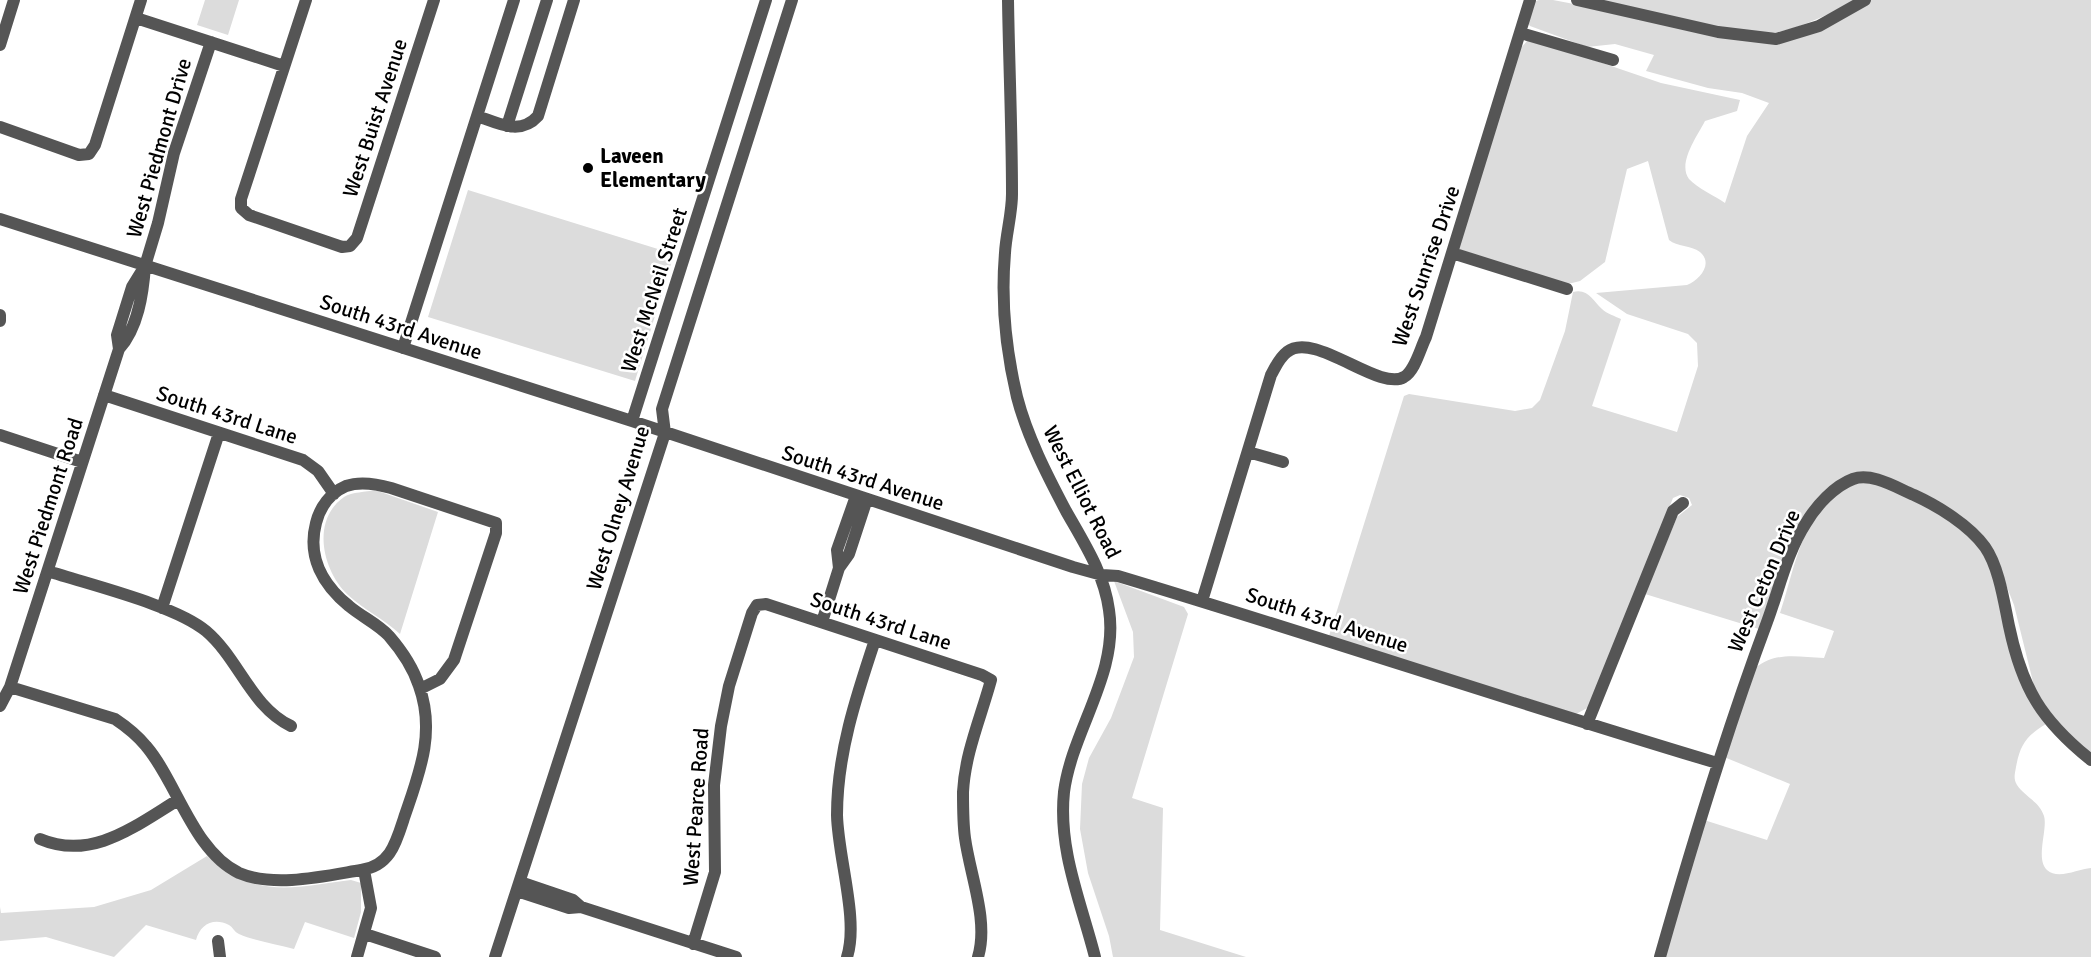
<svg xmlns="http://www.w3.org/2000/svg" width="2091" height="957" viewBox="0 0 2091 957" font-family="Signika,sans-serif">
	<rect width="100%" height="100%" fill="#fff"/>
	<path fill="#dcdcdc" d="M205,0H239L228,35L197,25Z
		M1539,0H1553L1773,42L1868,0H2091V756L2071,740L2047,710L2034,686L2014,605L1991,547L1972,527L1866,472L1816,502L1759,629L1645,594L1677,517L1692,505L1689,498L1680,495L1673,498L1591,706L1576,714L1329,636L1404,396L1409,394L1515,411L1532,408L1540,400L1565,331L1573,292C1588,288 1593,301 1602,309C1607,314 1615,316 1621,319L1592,406L1677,432L1698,366L1697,343L1688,334L1627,314L1596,293L1687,285C1699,280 1714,264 1700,252C1691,245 1677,247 1669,240L1648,161L1627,169L1605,262L1580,281L1568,284L1456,250L1520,49L1527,41L1535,40L1661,83L1740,100L1737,111L1705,121C1698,135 1677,163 1689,179C1697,188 1715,196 1725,203L1747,136L1769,103L1742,93L1708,88L1646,71L1654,55L1615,44L1587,47L1530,26L1527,22L1533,2Z
		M1592,0H1856C1823,17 1791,34 1753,35Z
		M468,190L674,254L635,381L428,317Z
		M1865,479C1902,495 1960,513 1982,548C1999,574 2005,611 2011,640C2018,672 2025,698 2046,724C2026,736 2020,745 2016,767C2015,773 2013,779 2017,785C2025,797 2039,801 2044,816C2048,829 2035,859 2047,870C2058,880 2078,869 2091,868V957H1663L1704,820L1767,840L1790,784L1724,757L1755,668C1777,651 1798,657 1824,658L1834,631L1780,613C1794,571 1801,518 1839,490C1846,485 1857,483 1865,479Z
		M375,490L438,512L400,634C384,619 364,610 348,595C322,570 311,520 344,497C352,492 366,492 375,490Z
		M1114,581L1184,607L1188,614L1132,798L1163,808L1160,930L1246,957H1113L1109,936L1088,873L1080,829L1082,784L1089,758L1111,718L1134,657L1133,632Z
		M207,856C257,899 290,888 351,880L361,883V912L354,938L305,922L294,949C276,944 255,941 239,934C234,932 233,927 229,925C213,917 200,925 196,940L146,925L114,957L46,937L0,941V907L1,913L94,907L151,890Z"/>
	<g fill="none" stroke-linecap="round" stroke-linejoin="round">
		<path stroke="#555" stroke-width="12" d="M306,0L241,199V208L249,215L342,247L350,246L357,238L434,0
			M1008,0C1009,65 1012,129 1012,194C1012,214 1006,234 1005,253C1001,300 1006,351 1017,397C1027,436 1047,475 1066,511C1084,543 1104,573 1109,610C1119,674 1072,730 1064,792C1058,850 1081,902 1095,957
			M1577,0L1718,32L1776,39L1819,26L1865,0
			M136,18L284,66
			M1521,33L1613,60
			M0,45L14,0
			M477,116C498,123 520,136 538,116L574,0
			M507,126L547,0
			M0,127L79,155L89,154L95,145L141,0
			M0,219L632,421L1073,567L1102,575L1118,576C1318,636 1516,703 1717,763
			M1452,253L1567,289
			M0,315V321
			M403,348L514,0
			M119,349L117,335L132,287L145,266L158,223L174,153L211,42
			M104,395L303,460L318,471L334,494
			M632,421L766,0
			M0,435L82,462
			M1248,452L1283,462
			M839,568L837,550L856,496
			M48,571C90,585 175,605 206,631C239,659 251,707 291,726
			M1202,601L1271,375C1275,368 1279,358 1287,352C1314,330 1379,392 1404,377C1415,371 1420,349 1426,337L1530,0
			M162,608L219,433
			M822,622L839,568L849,554L867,499
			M10,687L115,719C127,727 137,735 146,746C177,782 193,851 239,873C274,888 325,876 361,870C390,866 396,843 404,818C419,774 436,733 419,686C413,667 402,651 389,636C378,624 362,617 349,606C323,585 307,557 316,523C320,507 330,493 346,486C360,481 377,484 391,488L496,523V533L454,660L440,679L420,689
			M0,706L10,687L119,349C138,328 143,294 145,266
			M1587,724L1673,511L1683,503
			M40,839C92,861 135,826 178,800
			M520,882L573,900L581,907
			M517,891L569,908L581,907L736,957
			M365,934L435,957
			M218,941L220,957
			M693,944L715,872L714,785L721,726L729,686L752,613L757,605L766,604L982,675L991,680C981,717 965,753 963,792C963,807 963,824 965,838C970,875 989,921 978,957
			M357,957L371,908L364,870
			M495,957L665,433L662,409L792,0
			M847,957C859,920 838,858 837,815C837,754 856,697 875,640
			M1660,957C1692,844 1726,732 1767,622C1779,590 1787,552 1806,523C1816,506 1834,486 1853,479C1872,472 1897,488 1914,495C1938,506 1969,525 1985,547C1999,567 2004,602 2009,626C2022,688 2041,720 2091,760"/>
	</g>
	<circle fill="#000" stroke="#fff" stroke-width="2" cx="588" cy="168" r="6"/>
	<g text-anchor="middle" stroke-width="5" stroke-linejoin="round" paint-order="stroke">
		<g font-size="21" fill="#000" stroke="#fff">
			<text transform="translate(375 118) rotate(-72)" y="7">West Buist Avenue</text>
			<text transform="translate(159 148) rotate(-74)" y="7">West Piedmont Drive</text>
			<text transform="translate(1426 266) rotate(-71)" y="7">West Sunrise Drive</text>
			<text transform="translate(654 290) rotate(-72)" y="7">West McNeil Street</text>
			<text transform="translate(401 327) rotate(18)" y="7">South 43rd Avenue</text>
			<text transform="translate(227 415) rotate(18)" y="7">South 43rd Lane</text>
			<text transform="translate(863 478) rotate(18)" y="7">South 43rd Avenue</text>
			<text transform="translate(1082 492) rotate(63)" y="7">West Elliot Road</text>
			<text transform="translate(48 506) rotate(-72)" y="7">West Piedmont Road</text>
			<text transform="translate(618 508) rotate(-73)" y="7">West Olney Avenue</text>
			<text transform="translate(1764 581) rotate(-67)" y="7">West Ceton Drive</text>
			<text transform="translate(1327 620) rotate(18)" y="7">South 43rd Avenue</text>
			<text transform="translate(881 621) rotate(18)" y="7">South 43rd Lane</text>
			<text transform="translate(696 807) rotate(-86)" y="7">West Pearce Road</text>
		</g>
		<g font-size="21" font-weight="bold" fill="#000" stroke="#fff" text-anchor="start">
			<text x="600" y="163">Laveen<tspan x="600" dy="24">Elementary</tspan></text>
		</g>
	</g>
</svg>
